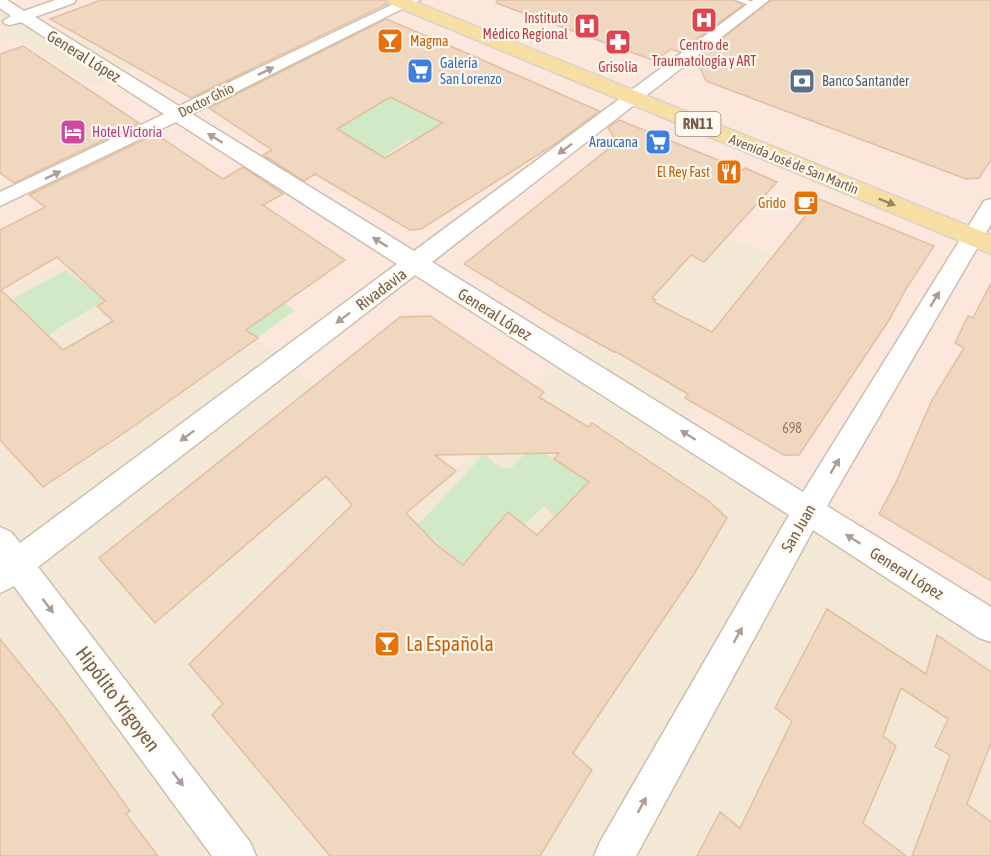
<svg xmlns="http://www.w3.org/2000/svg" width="991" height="856" viewBox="0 0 991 856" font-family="'Asap Condensed',sans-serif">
	<rect width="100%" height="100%" fill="#fbf5e7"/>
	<path fill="#f3e8d6" d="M0,0H991V856H0Z"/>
	<path fill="#fbe7dc" d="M0,0H173L73,40L22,16Z
		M258,0H670L902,78L991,0V626L676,427L813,272L696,225L450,476L398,449L116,232L0,296V43L14,38L91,86L275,8Z"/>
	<path fill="#d1e9c6" d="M355,79L483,126L419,143L410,139L383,157L332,132Z
		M66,270L104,300L48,335L0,326V306Z
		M253,283L295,310L258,338L216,308Z
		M531,447L554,459L607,494L592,514L571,500L555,516L544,506L524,525L508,513L463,565L418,525L484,454L500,468H511Z"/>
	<path fill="#f0d7c0" stroke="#e2bfa1" stroke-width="1.5" fill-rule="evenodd" d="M101,0H385L387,4L191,98L50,19Z
		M497,0H734L743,5L679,52L671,49L655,61L496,3Z
		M771,0H991V160L979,178L966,179L706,81L696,59Z
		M386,19L455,48L599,111L555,144L421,229L410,230L315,174L304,181L263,155L272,150L209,108ZM390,97L443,123L385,158L337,129Z
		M23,46L139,123L14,183L0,173V54Z
		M619,120L743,170L745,168L777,182L704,262L691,255L652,298L656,300L654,302L712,332L819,199L934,246L906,289L889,320L799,455H784L685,398L688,394L615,351L614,352L558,321L464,264L617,142L608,128Z
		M156,134L223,179L243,167L283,194L263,205L345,260L246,330L258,338L127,431L43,487L0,440V230L45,207L29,195ZM57,257L105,301L97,306L113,321L63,350L1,290Z
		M991,283V581L879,514L897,480L932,400L964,348L955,343L968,316L973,318Z
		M430,316L544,392L539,397L588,427L592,423L709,501L727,518L694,574L573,753L592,770L540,856H330L212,715L223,704L189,664L352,505L326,476L155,623L99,558L400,317ZM559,453L554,459L589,482L537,535L508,512L463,565L436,544L406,513L456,471L435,455Z
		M827,609L926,674L937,635L991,672V743L967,804L991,822V856H912L950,755L935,747L948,719L901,688L883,736L896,746L863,823L906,856H697L720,812L740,828L792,721L775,708Z
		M0,639L59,712L130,811L126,814L158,856H0Z"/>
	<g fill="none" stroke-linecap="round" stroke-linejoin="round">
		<g stroke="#cdbeae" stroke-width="2">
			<path id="lane" d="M736,0H747L759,5L755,7Z"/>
		</g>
		<g stroke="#cdbeae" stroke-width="3">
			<path id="street" d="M0,0H7L24,11L55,0H76L74,3L35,17L179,106L402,0H420L192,114L414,251L753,0H769L432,262L803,492L981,206L984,201L991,199V224L827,506L991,607V642L979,638L813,530L636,856H594L600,842L789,515L415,275L38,567L250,842L256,856H212L14,586L0,593V527L11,532L20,543L397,264L176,122L0,206V192L164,114L21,22L10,25L5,24L3,21L11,16L0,8Z"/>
		</g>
		<g stroke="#d8d2cd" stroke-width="3">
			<path id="primary" d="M387,0H411L991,235V254L390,4Z"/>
		</g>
		<use href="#lane" fill="#fff" fill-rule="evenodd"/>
		<use href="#street" fill="#fff" fill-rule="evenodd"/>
		<use href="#primary" fill="#f7dea3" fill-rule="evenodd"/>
	</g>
	<defs><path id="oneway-solid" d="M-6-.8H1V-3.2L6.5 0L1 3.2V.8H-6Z" transform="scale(1.5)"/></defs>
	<g fill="#ac9e94">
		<use href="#oneway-solid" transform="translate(266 71) rotate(-26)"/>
		<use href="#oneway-solid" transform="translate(215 138) rotate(-148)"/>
		<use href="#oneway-solid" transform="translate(565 149) rotate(143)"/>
		<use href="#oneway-solid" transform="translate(53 175) rotate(-26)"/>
		<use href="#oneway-solid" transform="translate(380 242) rotate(-148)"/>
		<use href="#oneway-solid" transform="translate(935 299) rotate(-59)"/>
		<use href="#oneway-solid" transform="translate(343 318) rotate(143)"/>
		<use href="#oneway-solid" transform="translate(688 435) rotate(-148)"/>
		<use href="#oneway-solid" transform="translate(187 436) rotate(143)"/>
		<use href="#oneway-solid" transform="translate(835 466) rotate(-59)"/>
		<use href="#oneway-solid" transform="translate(853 539) rotate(-148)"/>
		<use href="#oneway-solid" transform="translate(48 606) rotate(53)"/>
		<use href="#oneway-solid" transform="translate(738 635) rotate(-61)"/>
		<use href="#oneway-solid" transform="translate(178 779) rotate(53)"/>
		<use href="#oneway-solid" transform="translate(642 805) rotate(-61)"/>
	</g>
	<use fill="#9b8466" href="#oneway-solid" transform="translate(887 202) rotate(22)"/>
	<defs>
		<g id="hospital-square" transform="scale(1.35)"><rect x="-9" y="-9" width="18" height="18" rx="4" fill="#e0444e" stroke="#fef9ee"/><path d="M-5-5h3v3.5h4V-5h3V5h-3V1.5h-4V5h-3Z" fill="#fff"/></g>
		<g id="bar-square" transform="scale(1.35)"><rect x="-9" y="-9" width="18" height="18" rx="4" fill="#e8710a" stroke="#fef9ee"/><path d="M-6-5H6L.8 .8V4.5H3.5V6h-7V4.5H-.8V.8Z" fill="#fff"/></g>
		<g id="pharmacy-square" transform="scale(1.35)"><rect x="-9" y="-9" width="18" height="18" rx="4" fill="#e0444e" stroke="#fef9ee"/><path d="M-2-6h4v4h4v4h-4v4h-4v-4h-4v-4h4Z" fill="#fff"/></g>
		<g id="supermarket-square" transform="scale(1.35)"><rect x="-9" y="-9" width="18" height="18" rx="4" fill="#3f7fe0" stroke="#fef9ee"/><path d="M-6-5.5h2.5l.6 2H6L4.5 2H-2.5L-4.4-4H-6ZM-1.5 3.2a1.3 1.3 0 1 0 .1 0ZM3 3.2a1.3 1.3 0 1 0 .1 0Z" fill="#fff"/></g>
		<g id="bank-square" transform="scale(1.35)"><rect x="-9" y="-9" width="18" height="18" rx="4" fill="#5c6f8a" stroke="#fef9ee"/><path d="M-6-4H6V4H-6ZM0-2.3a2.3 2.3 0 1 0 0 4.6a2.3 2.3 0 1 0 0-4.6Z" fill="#fff"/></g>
		<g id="hotel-square" transform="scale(1.35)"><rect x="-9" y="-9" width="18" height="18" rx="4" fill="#d1479c" stroke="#fef9ee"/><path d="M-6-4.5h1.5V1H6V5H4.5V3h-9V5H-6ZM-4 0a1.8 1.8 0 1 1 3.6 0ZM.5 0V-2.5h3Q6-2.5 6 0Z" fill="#fff"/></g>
		<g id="restaurant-square" transform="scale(1.35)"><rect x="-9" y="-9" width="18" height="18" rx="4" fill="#e8710a" stroke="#fef9ee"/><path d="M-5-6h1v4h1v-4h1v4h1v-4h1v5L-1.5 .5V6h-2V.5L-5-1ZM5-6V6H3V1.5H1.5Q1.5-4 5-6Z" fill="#fff"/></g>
		<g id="cafe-square" transform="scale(1.35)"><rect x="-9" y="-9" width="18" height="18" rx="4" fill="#e8710a" stroke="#fef9ee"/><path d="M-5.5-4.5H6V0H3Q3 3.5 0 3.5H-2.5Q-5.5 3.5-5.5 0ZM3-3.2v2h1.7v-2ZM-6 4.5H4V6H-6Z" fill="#fff"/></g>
	</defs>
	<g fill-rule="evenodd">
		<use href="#hospital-square" x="704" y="20"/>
		<use href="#hospital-square" x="587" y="26"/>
		<use href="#bar-square" x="390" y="41"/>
		<use href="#pharmacy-square" x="618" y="42"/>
		<use href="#supermarket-square" x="420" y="71"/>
		<use href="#bank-square" x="802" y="81"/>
		<use href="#hotel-square" x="73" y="132"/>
		<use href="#supermarket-square" x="658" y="142"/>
		<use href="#restaurant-square" x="729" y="172"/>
		<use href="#cafe-square" x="806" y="203"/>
		<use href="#bar-square" x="387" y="644"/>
	</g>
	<g text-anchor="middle" stroke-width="4.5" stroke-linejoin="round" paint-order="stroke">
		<g font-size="14" fill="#be3a42" stroke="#fef9ee">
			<text x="568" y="23" text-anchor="end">Instituto<tspan x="568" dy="16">Médico Regional</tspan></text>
			<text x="704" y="50">Centro de<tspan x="704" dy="16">Traumatología y ART</tspan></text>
			<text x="618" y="72">Grisolía</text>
		</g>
		<g font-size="14" fill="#c56008" stroke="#fef9ee" text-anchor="end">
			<text x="410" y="46" text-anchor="start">Magma</text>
			<text x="710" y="177">El Rey Fast</text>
			<text x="786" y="208">Grido</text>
		</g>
		<g font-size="14" fill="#366cbe" stroke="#fef9ee" text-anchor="start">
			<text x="440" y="68">Galería<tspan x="440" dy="16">San Lorenzo</tspan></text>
			<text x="638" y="147" text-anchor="end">Araucana</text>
		</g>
		<g font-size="14" fill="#4e5e75" stroke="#fef9ee" text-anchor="start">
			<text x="822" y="86">Banco Santander</text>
		</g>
		<g font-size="14" fill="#745e4c" stroke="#fef9ee">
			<text transform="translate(206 100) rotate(-26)" y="5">Doctor Ghío</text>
			<text transform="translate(794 164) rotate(22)" y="5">Avenida José de San Martín</text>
		</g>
		<g font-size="14" fill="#b23c85" stroke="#fef9ee" text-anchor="start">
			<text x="92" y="137">Hotel Victoria</text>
		</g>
		<g font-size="14" fill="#937c69">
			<text x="792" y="433">698</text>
		</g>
		<rect fill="#fef9ee" stroke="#9d8c7d" stroke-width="1.5" x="675.5" y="112" width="45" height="24" rx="4.5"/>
		<g font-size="15" font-weight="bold" fill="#745e4c">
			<text x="698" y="129">RN11</text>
		</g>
		<g font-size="16" fill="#745e4c" stroke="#fef9ee">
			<text transform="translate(84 56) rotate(32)" y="6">General López</text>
			<text transform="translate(381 289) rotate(-37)" y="6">Rivadavia</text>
			<text transform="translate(495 314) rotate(32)" y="6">General López</text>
			<text transform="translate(798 528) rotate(-60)" y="6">San Juan</text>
			<text transform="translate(907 573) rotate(32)" y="6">General López</text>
		</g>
		<g font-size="20" fill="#c56008" stroke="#fef9ee" text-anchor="start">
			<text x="406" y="651">La Española</text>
		</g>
		<g font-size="20" fill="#745e4c" stroke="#fef9ee">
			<text transform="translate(118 699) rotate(53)" y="7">Hipólito Yrigoyen</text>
		</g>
	</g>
</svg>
